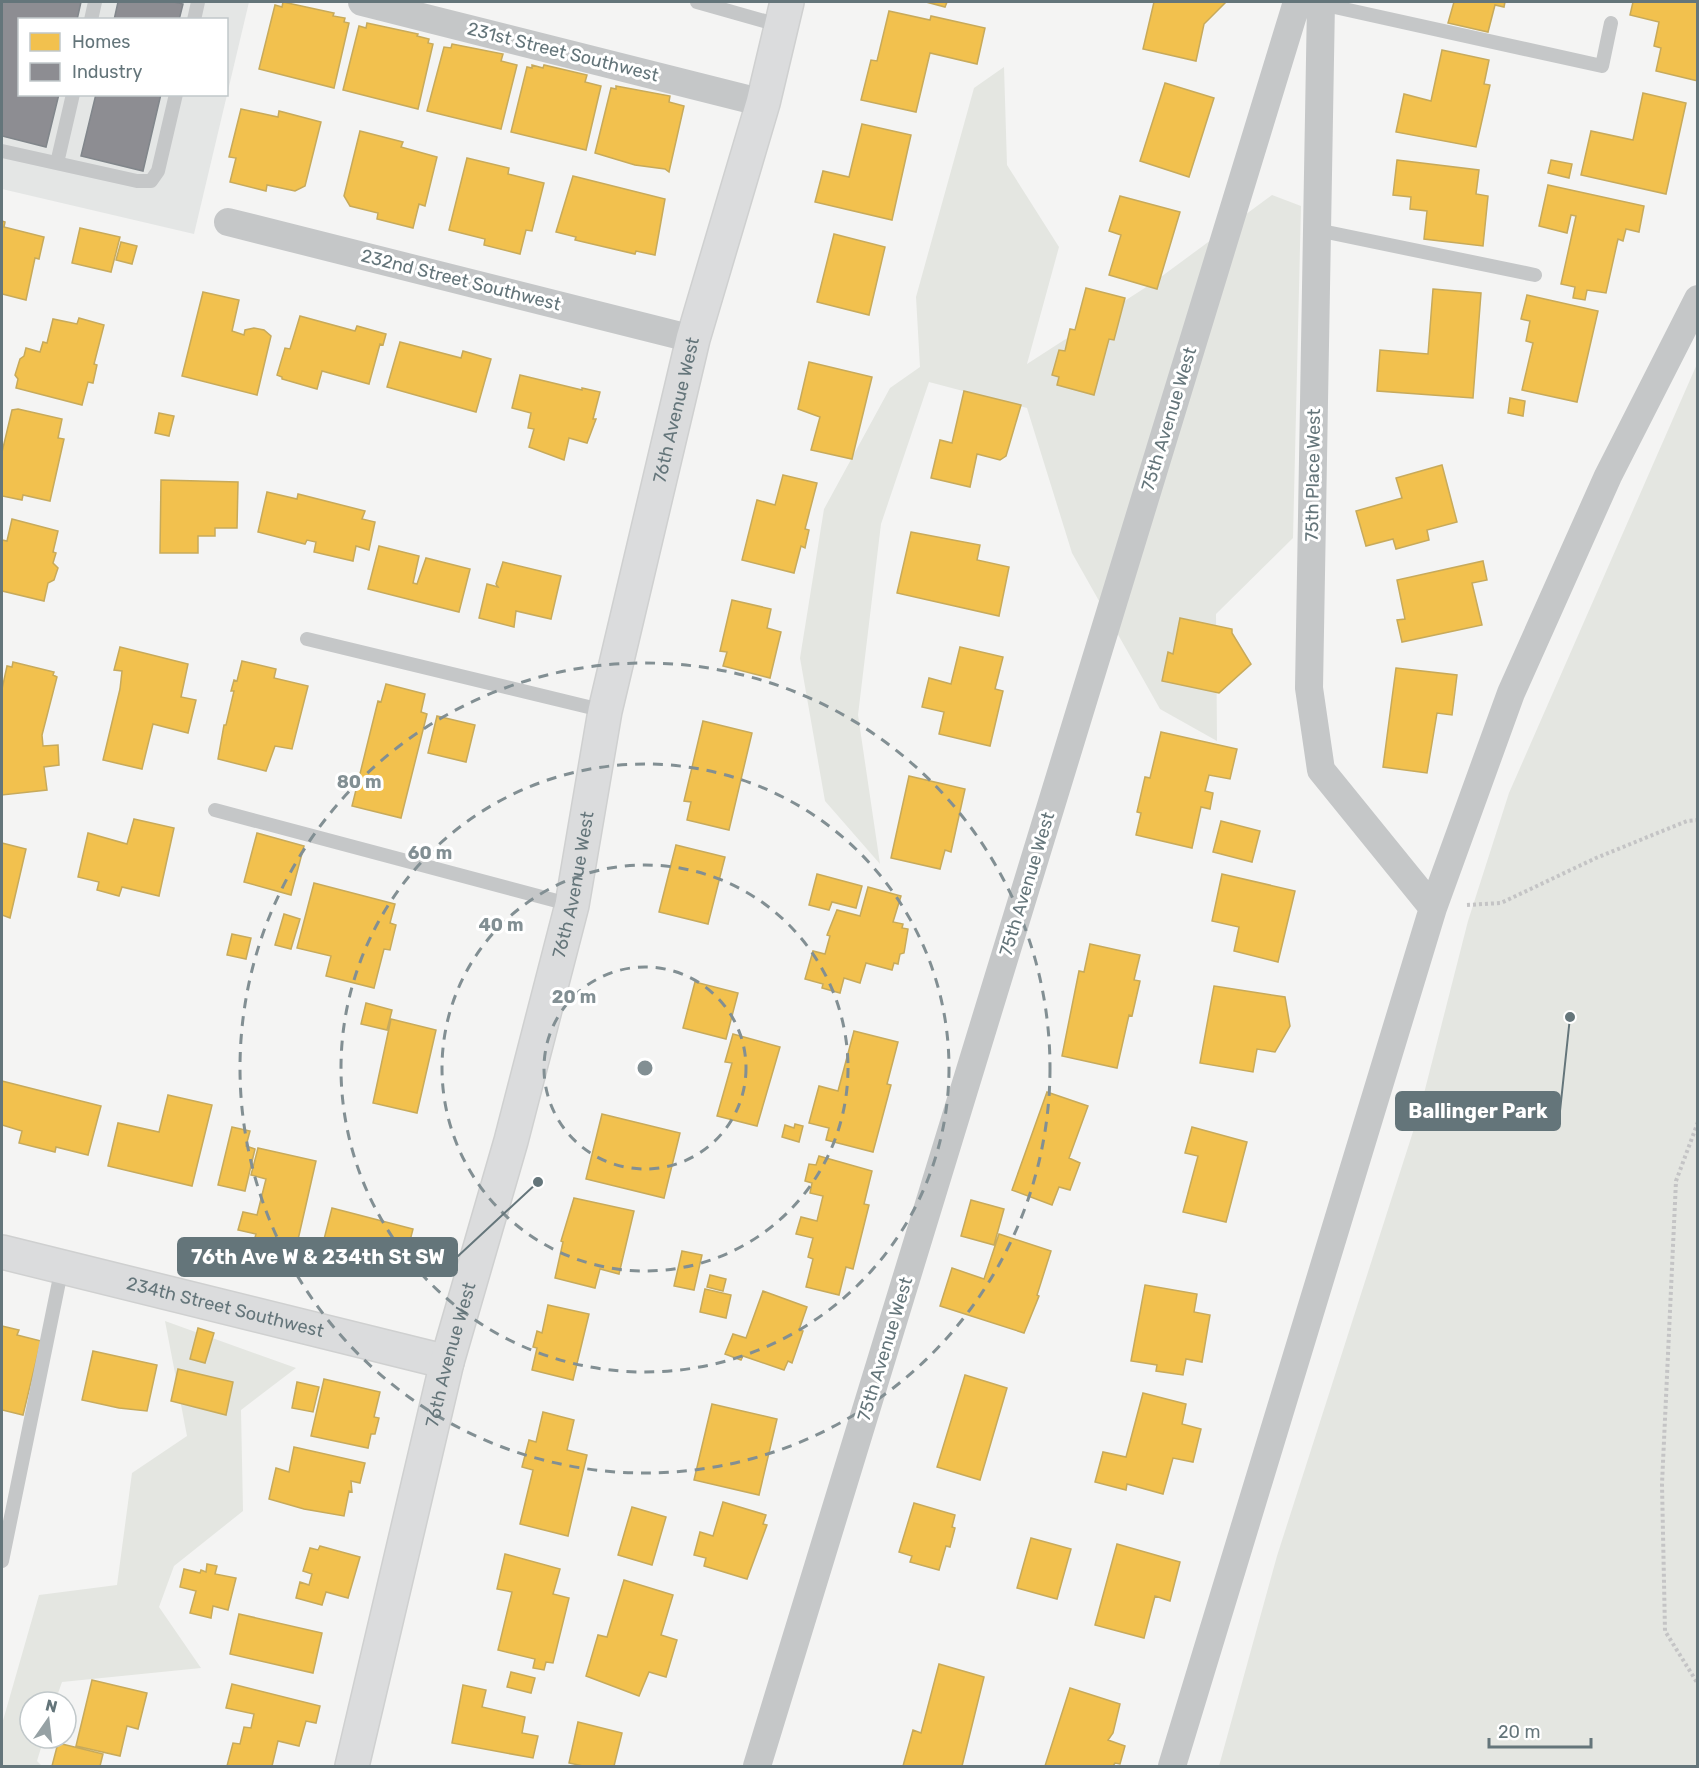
<svg xmlns="http://www.w3.org/2000/svg" width="1699" height="1768" viewBox="0 0 1699 1768" font-family="Rubik,sans-serif">
	<rect width="100%" height="100%" fill="#f4f4f3"/>
	<path fill="#e4e6e5" fill-rule="evenodd" d="M2,2H249L194,234L2,189ZM20,20H226V94H20Z"/>
	<path fill="#e4e6e1" d="M1004,67L1007,165L1059,247L1027,364L1154,282L1272,195L1301,206L1293,538L1216,614L1217,741L1160,709L1072,553L1027,408L929,382L881,524L858,715L880,864L825,801L800,658L824,509L890,388L920,367L916,297L974,88Z
		M1697,364V1766H1219L1277,1556L1419,1113L1468,921L1509,793Z
		M165,1321L296,1368L241,1410L243,1511L174,1566L159,1607L201,1668L62,1682L55,1702H30V1738H44L37,1761L42,1766H2V1724L39,1595L117,1585L132,1473L187,1436Z"/>
	<path fill="#f2c14e" stroke="#c7aa5b" stroke-width="1.5" d="M283,2L334,13L333,16L345,18L344,22L349,23L334,88L259,69L275,5L282,7Z
		M926,2H947L945,7Z
		M1154,2H1226L1204,24L1196,61L1143,49Z
		M1454,2H1505L1504,7L1495,5L1488,32L1448,23Z
		M1633,2H1698V81L1656,71L1661,48L1654,46L1659,22L1630,15Z
		M889,11L930,20L931,16L985,28L977,64L930,53L916,112L861,100L871,60L877,61Z
		M367,23L418,34L417,36L429,39L428,43L433,44L418,109L343,90L359,26L366,28Z
		M452,44L503,54L501,61L517,65L501,129L427,111L444,47L451,48Z
		M1442,50L1489,60L1484,84L1490,85L1476,147L1396,132L1404,94L1431,101Z
		M532,65L543,68L544,65L587,75L585,82L601,86L586,150L511,132L527,67L532,68Z
		M1165,83L1214,98L1189,177L1140,161Z
		M616,86L670,96L669,102L684,106L669,172L665,169L635,165L595,153L611,88L616,89Z
		M1643,93L1686,103L1666,194L1581,175L1591,131L1633,140Z
		M241,109L278,117L279,111L321,122L305,186L295,191L267,185L266,191L230,182L236,158L229,157Z
		M862,124L911,135L892,220L815,202L823,171L849,177Z
		M360,131L403,142L401,147L437,157L425,206L419,204L413,228L377,219L378,213L350,206L344,196Z
		M467,158L509,168L508,174L544,183L532,231L526,230L520,254L484,245L485,239L449,230Z
		M1397,160L1479,170L1476,194L1488,196L1483,246L1424,239L1427,211L1410,209L1411,197L1393,195Z
		M1551,160L1572,164L1569,178L1548,173Z
		M573,176L665,199L655,255L636,251L635,254L575,240L576,237L556,232Z
		M1548,185L1644,206L1639,232L1626,229L1623,241L1618,239L1606,293L1587,290L1585,300L1573,298L1575,287L1561,284L1576,216L1571,215L1567,233L1539,226Z
		M1120,196L1180,212L1157,289L1109,275L1121,235L1109,231Z
		M2,221L5,222L4,227L44,237L39,259L35,258L26,300L2,294Z
		M80,228L120,237L111,272L72,263Z
		M834,234L885,247L869,315L817,302Z
		M121,242L137,246L132,264L116,260Z
		M1086,288L1125,298L1114,340L1109,339L1094,395L1057,385L1059,377L1052,375L1059,350L1065,351L1070,329L1075,330Z
		M1433,289L1481,293L1473,398L1377,391L1380,350L1428,354Z
		M203,292L239,300L232,331L244,335L245,330L254,328L264,330L271,336L257,395L182,376Z
		M1527,295L1598,311L1577,402L1522,390L1533,343L1526,341L1530,321L1521,319Z
		M300,316L355,331L357,326L386,334L383,345L380,344L369,384L322,371L317,389L282,379V377L277,375L285,348L290,349Z
		M79,318L104,325L94,364L97,365L93,383L88,382L82,405L16,388L18,379L15,375L20,359L24,356L26,348L40,352L43,342L47,343L53,319L77,324Z
		M400,342L461,358L463,351L491,359L476,412L387,387Z
		M809,362L872,377L852,459L811,450L820,417L798,409Z
		M520,375L582,390V388L600,392L593,419H596L587,443L569,438L564,460L529,447L534,429L528,428L531,413L512,408Z
		M964,391L1021,405L1006,456L1000,460L977,454L970,487L931,478L940,440L952,443Z
		M1510,398L1525,401L1523,416L1508,413Z
		M18,409L62,419L58,438L64,439L50,501L23,495L22,500L2,496V452L12,410Z
		M159,413L174,416L169,436L155,433Z
		M1442,465L1457,522L1427,530L1429,540L1396,549L1393,539L1366,546L1356,511L1402,498L1396,478Z
		M783,475L817,483L805,529L809,530L805,548L801,546L794,573L742,560L757,500L775,505Z
		M161,480L238,482L237,528H215V536H198V553H160Z
		M267,492L297,499L298,494L365,511L362,519L375,522L369,550L356,546L353,561L314,552L316,542L307,540L305,544L258,532Z
		M12,519L58,531L53,552L56,553L53,563L58,568L54,580L48,583L44,601L2,591V594V540L7,541Z
		M911,532L980,545L977,560L1009,567L999,616L897,593Z
		M379,546L419,556L413,583L417,584L426,558L470,569L459,612L368,589Z
		M1483,561L1487,580L1472,583L1482,625L1402,642L1397,620L1405,619L1397,580Z
		M503,562L561,576L551,619L516,611L514,627L479,618L487,584L498,587L496,584Z
		M732,600L771,609L767,628L781,632L770,678L723,666L727,652L720,651Z
		M1180,618L1232,629V633L1251,664L1219,693L1162,681L1168,652L1173,654Z
		M120,647L188,664L181,697L196,700L188,733L153,724L142,769L103,760L120,689L122,671L114,670Z
		M960,647L1003,657L995,689L1003,691L990,746L939,734L944,712L922,707L929,678L951,684Z
		M242,661L276,669L274,678L308,686L292,749L275,746L266,771L218,759L224,725H226L234,691H231L234,680L237,681Z
		M13,662L54,672L53,675L57,677L42,735L43,746L58,745L59,765L44,767L47,790L2,795V689L7,666L12,667Z
		M1396,668L1457,675L1452,715L1437,713L1427,773L1383,767Z
		M386,684L425,694L421,712L427,714L401,818L352,806L378,701L381,702Z
		M437,716L475,725L466,762L428,753Z
		M703,721L752,733L729,830L687,820L691,802L684,801Z
		M1161,732L1237,749L1230,779L1209,775L1205,791L1213,793L1210,809L1201,807L1192,848L1136,835L1141,813L1137,812L1145,777L1150,778Z
		M909,776L965,789L951,852L945,850L940,869L891,858Z
		M134,819L174,828L159,896L122,887L119,896L97,890L99,882L78,877L88,833L127,844Z
		M1221,821L1260,831L1252,862L1213,852Z
		M257,833L304,846L291,895L244,882Z
		M2,843L26,849L10,918L2,915Z
		M676,845L725,857L708,924L659,912Z
		M817,874L862,886L856,908L832,902L829,910L809,905Z
		M1222,874L1295,891L1278,962L1234,951L1239,927L1212,921Z
		M314,883L395,904L390,923L396,925L390,950L384,949L374,988L326,976L331,956L297,948Z
		M868,887L901,896L893,922L903,924L902,928L908,929L904,953L900,954L898,964L894,963L892,970L866,963L860,983L844,978L840,993L822,988L823,984L805,979L813,951L825,954L830,936L827,935L837,910L860,916Z
		M284,914L300,919L291,949L275,945Z
		M232,934L251,938L246,959L227,955Z
		M1090,944L1140,955L1134,980L1140,981L1132,1016L1129,1015L1117,1068L1062,1056L1079,971L1084,972Z
		M695,982L738,993L726,1039L683,1028Z
		M1214,986L1285,997L1290,1026L1275,1052L1257,1049L1253,1072L1200,1063Z
		M366,1003L392,1010L387,1030L361,1024Z
		M391,1019L436,1030L417,1113L373,1103Z
		M854,1031L898,1042L887,1084L891,1085L873,1152L826,1140L829,1128L809,1123L819,1086L838,1091Z
		M733,1034L780,1047L757,1126L717,1116L732,1063L725,1062Z
		M2,1081L101,1106L88,1155L56,1147L55,1152L19,1143L22,1131L2,1125Z
		M1047,1092L1088,1106L1069,1158L1080,1163L1070,1190L1059,1187L1052,1205L1012,1190Z
		M168,1095L212,1105L192,1186L108,1166L118,1123L159,1132Z
		M602,1114L680,1133L664,1198L586,1179Z
		M795,1124L803,1126L799,1142L782,1137L785,1125L794,1128Z
		M232,1127L250,1131L246,1146L255,1149L245,1191L218,1185Z
		M1192,1127L1247,1142L1226,1222L1183,1212L1198,1156L1185,1153Z
		M258,1148L316,1161L297,1244L293,1243L292,1250L254,1241L256,1234L238,1230L243,1212L257,1215L266,1179L251,1175Z
		M819,1156L872,1171L864,1204L869,1205L853,1269L846,1267L839,1295L806,1287L813,1259L808,1257L813,1238L796,1234L801,1217L817,1221L823,1196L810,1193L812,1183L805,1181L809,1164L816,1165Z
		M574,1198L634,1211L619,1274L600,1269L595,1288L555,1278L563,1242L561,1241Z
		M971,1200L1004,1209L994,1245L961,1236Z
		M332,1208L413,1229L402,1272L321,1251Z
		M999,1234L1051,1251L1037,1295L1039,1296L1024,1333L940,1306L952,1268L984,1279Z
		M682,1251L702,1255L694,1290L674,1286Z
		M710,1275L726,1279L723,1291L707,1287Z
		M1145,1285L1197,1294L1194,1312L1210,1315L1202,1362L1186,1359L1183,1375L1156,1371L1157,1365L1131,1361Z
		M705,1289L731,1295L726,1318L700,1312Z
		M763,1291L807,1307L799,1330L803,1331L792,1363L788,1361L784,1370L743,1356L741,1360L725,1354L733,1334L746,1338Z
		M548,1305L589,1314L573,1380L532,1370L537,1348L533,1347L537,1331L542,1333Z
		M2,1326L19,1330L17,1335L41,1341L23,1415L2,1410Z
		M198,1328L214,1333L205,1363L190,1359Z
		M93,1351L157,1365L147,1411L119,1408L82,1400Z
		M178,1369L233,1382L226,1415L171,1401Z
		M965,1375L1007,1388L980,1480L937,1467Z
		M324,1379L380,1392L374,1417L379,1418L375,1434H371L368,1448L311,1436Z
		M297,1382L319,1387L313,1412L292,1408Z
		M1143,1393L1186,1404L1182,1424L1201,1429L1193,1462L1173,1458L1163,1494L1127,1484L1126,1490L1095,1482L1103,1452L1126,1457Z
		M712,1404L777,1419L759,1495L694,1480Z
		M543,1412L574,1420L567,1450L587,1455L568,1536L520,1524L533,1470L522,1467L529,1440L536,1442Z
		M294,1447L365,1463L360,1483L351,1481L352,1492L349,1491L344,1516L304,1509L269,1499L276,1468L289,1472Z
		M723,1502L766,1515L763,1524L767,1525L747,1579L704,1566L706,1558L694,1555L700,1532L713,1536Z
		M914,1503L955,1515L952,1527L955,1528L950,1547L946,1546L939,1570L910,1562L912,1556L899,1552Z
		M632,1507L666,1517L652,1565L618,1555Z
		M1031,1538L1071,1549L1057,1599L1017,1588Z
		M1117,1544L1180,1562L1170,1601L1155,1596L1144,1638L1095,1625Z
		M320,1546L360,1557L348,1598L326,1592L322,1605L296,1598L300,1582L309,1585L312,1574L303,1571L310,1548L318,1550Z
		M505,1554L560,1569L553,1594L569,1598L553,1663L546,1662L544,1670L533,1668L535,1659L498,1650L512,1592L497,1589Z
		M207,1564L217,1566L215,1574L236,1578L228,1610L213,1606L211,1618L190,1613L196,1591L180,1587L184,1569L200,1573L201,1570L206,1572Z
		M624,1580L673,1595L661,1635L677,1640L666,1677L649,1672L639,1696L586,1676L598,1635L607,1637Z
		M239,1614L322,1633L313,1673L230,1654Z
		M939,1664L984,1677L962,1766H903L913,1730L921,1733Z
		M511,1672L535,1678L531,1693L507,1687Z
		M92,1680L147,1693L138,1729L127,1726L120,1756L76,1746Z
		M232,1684L320,1706L316,1723L306,1721L299,1746L278,1741L272,1766H227L233,1743L240,1744L244,1727L251,1728L254,1714L226,1708Z
		M463,1685L486,1690L482,1707L525,1717L522,1733L538,1736L533,1758L452,1743Z
		M1070,1688L1120,1704L1113,1733L1108,1740L1125,1746L1120,1764L1115,1763L1113,1766H1045Z
		M578,1722L622,1733L614,1766H583L569,1763Z
		M58,1743L103,1754L100,1766H52Z"/>
	<path fill="#8d8d92" stroke="#81868b" stroke-width="1.5" d="M2,2H81L77,20H20V94H59L46,147L2,136Z
		M118,2H174L183,4L179,20H114Z
		M96,94H161L143,171L81,156Z"/>
	<g fill="none" stroke-linecap="round" stroke-linejoin="round">
		<g stroke="#cfd0d0" stroke-width="36">
			<g id="secondary">
				<path id="s1" d="M2,1252L447,1362"/>
				<path id="s2" d="M352,1766L447,1362L511,1141L572,905L605,711L693,339L763,103L787,2"/>
			</g>
		</g>
		<path stroke="#c4c4c5" stroke-width="4" stroke-dasharray="3 3" stroke-linecap="butt" d="M1467,905L1501,903L1596,858L1687,821L1698,820
			M1698,1122L1676,1181L1662,1484L1665,1631L1698,1684"/>
		<path stroke="#c5c7c8" stroke-width="14" d="M697,2L782,26
			M1321,4L1602,66L1611,23
			M91,20L95,2
			M194,20L198,2
			M2,151L137,181H151L158,171L176,94
			M57,163L73,94
			M1317,230L1535,275
			M307,639L605,711
			M215,810L572,905
			M2,1561L62,1267"/>
		<path stroke="#c5c7c8" stroke-width="28" d="M362,2L763,103
			M1321,2L1309,688L1321,770L1433,908
			M228,222L693,339
			M757,1766L1297,2
			M1172,1766L1433,908L1511,693L1608,476L1698,299"/>
		<use href="#secondary" stroke="#dbdcdd" stroke-width="33"/>
	</g>
	<g fill="none" stroke="#828f93" stroke-width="3" stroke-dasharray="10 8">
		<circle cx="645" cy="1068" r="101"/>
		<circle cx="645" cy="1068" r="203"/>
		<circle cx="645" cy="1068" r="304"/>
		<circle cx="645" cy="1068" r="405"/>
	</g>
	<g text-anchor="middle" stroke-width="6" stroke-linejoin="round" paint-order="stroke">
		<g font-size="18" fill="#64757a" stroke="#fff">
			<text transform="translate(563 52) rotate(14)" y="6">231st Street Southwest</text>
			<text transform="translate(461 280) rotate(14)" y="6">232nd Street Southwest</text>
			<text dy="6" stroke="none"><textPath href="#s2" startOffset="1395">76th Avenue West</textPath></text>
			<text transform="translate(1169 419) rotate(-73)" y="6">75th Avenue West</text>
			<text transform="translate(1313 475) rotate(-89)" y="6">75th Place West</text>
			<text transform="translate(1027 884) rotate(-73)" y="6">75th Avenue West</text>
			<text dy="6" stroke="none"><textPath href="#s2" startOffset="909">76th Avenue West</textPath></text>
			<text dy="6" stroke="none"><textPath href="#s1" startOffset="230">234th Street Southwest</textPath></text>
			<text transform="translate(885 1349) rotate(-73)" y="6">75th Avenue West</text>
			<text dy="6" stroke="none"><textPath href="#s2" startOffset="423">76th Avenue West</textPath></text>
		</g>
	</g>
	<circle cx="645" cy="1068" r="9" fill="#828f93" stroke="#fff" stroke-width="3"/>
	<g font-size="18" text-anchor="middle" font-weight="bold" fill="#828f93" stroke="#fff" stroke-width="6" stroke-linejoin="round" paint-order="stroke">
		<text x="359" y="788">80 m</text>
		<text x="430" y="859">60 m</text>
		<text x="501" y="931">40 m</text>
		<text x="574" y="1003">20 m</text>
	</g>
	<path fill="none" stroke="#64757a" stroke-width="2" d="M1570 1017L1560 1111M538 1182L457 1257"/>
	<g fill="#64757a" stroke="#fff" stroke-width="2">
		<circle cx="1570" cy="1017" r="6"/>
		<circle cx="538" cy="1182" r="6"/>
	</g>
	<g fill="#64757a" stroke="#64757a" stroke-width="2">
		<rect x="1396" y="1092" width="164" height="38" rx="6"/>
		<rect x="178" y="1238" width="279" height="38" rx="6"/>
	</g>
	<g font-size="20" text-anchor="middle" font-weight="bold" fill="#fff">
		<text x="1478" y="1118">Ballinger Park</text>
		<text x="318" y="1264">76th Ave W &amp; 234th St SW</text>
	</g>
	<rect width="1699" height="1768" fill="none" stroke="#64757a" stroke-width="6"/>
	<rect x="18" y="18" width="210" height="78" fill="#ffffff" stroke="#c1c8ca" stroke-width="1.5"/>
	<rect x="30" y="33" width="30" height="18" fill="#f2c14e" stroke="#c1c8ca" stroke-width="1.5"/>
	<text x="72" y="48" font-size="18" fill="#64757a">Homes</text>
	<rect x="30" y="63" width="30" height="18" fill="#8d8d92" stroke="#c1c8ca" stroke-width="1.5"/>
	<text x="72" y="78" font-size="18" fill="#64757a">Industry</text>
	<g transform="translate(48 1720) rotate(14)"><circle r="28" fill="#ffffff" stroke="#c1c8ca" stroke-width="1.5"/>
	<path d="M0-4.5L10 22L0 15L-10 22Z" fill="#96a1a4"/>
	<text y="-9" font-size="16" font-weight="bold" text-anchor="middle" fill="#64757a">N</text>
	</g>
	<path d="M1489 1738v9h102v-9" fill="none" stroke="#64757a" stroke-width="3"/>
	<text x="1498" y="1738" font-size="18" fill="#64757a" stroke="#ffffff" stroke-width="4.5" paint-order="stroke">20 m</text>
</svg>
